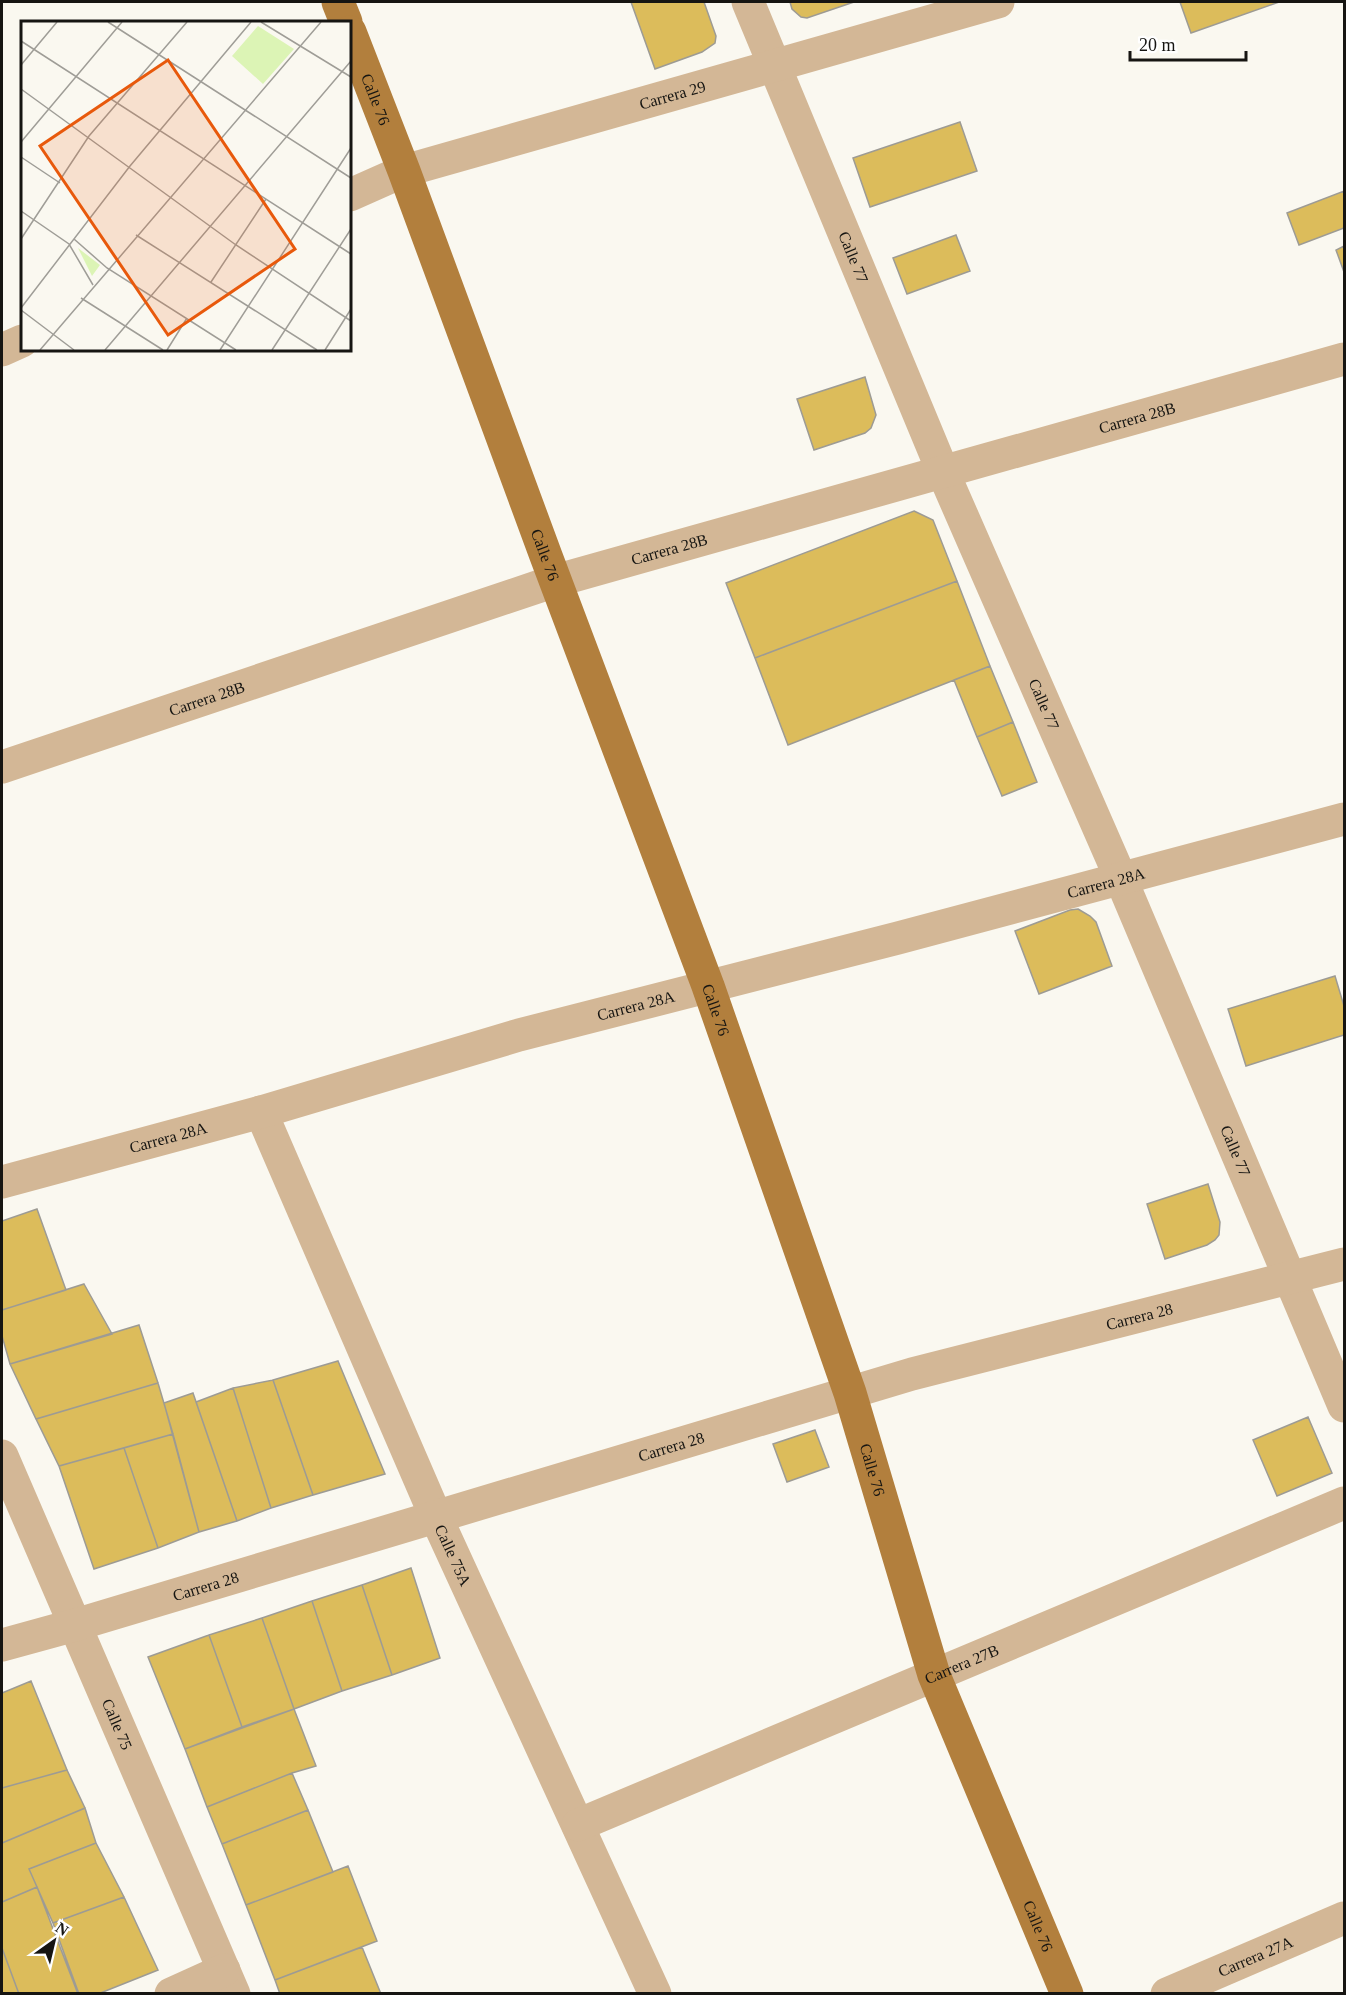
<svg xmlns="http://www.w3.org/2000/svg" width="1346" height="1995" viewBox="0 0 1346 1995" font-family="Georgia,serif">
	<rect width="100%" height="100%" fill="#faf8f0"/>
	<path fill="#dcbc5b" stroke="#9d9b94" stroke-width="1.5" d="M631,2H704L716,36L715,43L702,52L655,69Z
		M790,2H854L807,18L801,17L792,9Z
		M1180,2H1279L1191,33Z
		M960,122L977,171L870,207L853,158Z
		M1344,191V228L1299,245L1287,213Z
		M956,235L970,271L907,294L893,258Z
		M1344,246V272L1336,250Z
		M865,377L876,415L871,428L865,433L814,450L797,399Z
		M914,511L933,520L957,581L755,658L726,583Z
		M957,581L990,666L788,745L755,658Z
		M990,666L1013,722L977,737L954,680Z
		M1013,722L1037,782L1002,796L977,737Z
		M1078,909L1090,916L1096,922L1112,966L1039,994L1015,931L1070,910Z
		M1335,976L1344,1006V1035L1246,1066L1228,1009Z
		M1208,1184L1220,1222L1219,1235L1215,1240L1207,1245L1165,1259L1147,1204Z
		M37,1209L66,1290L2,1310V1221Z
		M84,1284L112,1334L10,1364L2,1336V1310Z
		M139,1325L158,1383L36,1419L10,1364Z
		M338,1361L385,1474L313,1495L273,1380Z
		M273,1380L313,1495L271,1508L233,1388Z
		M158,1383L173,1434L59,1466L36,1419Z
		M233,1388L271,1508L237,1521L196,1402Z
		M193,1393L237,1521L199,1532L164,1403Z
		M1308,1417L1332,1473L1277,1496L1253,1440Z
		M815,1430L829,1467L787,1482L773,1444Z
		M173,1434L199,1532L158,1548L124,1448Z
		M124,1448L158,1548L94,1569L59,1466Z
		M411,1568L440,1658L392,1675L362,1585Z
		M362,1585L392,1675L342,1691L312,1601Z
		M312,1601L342,1691L294,1709L262,1618Z
		M262,1618L294,1709L242,1727L209,1635Z
		M209,1635L242,1727L185,1749L148,1657Z
		M31,1681L67,1770L2,1788V1693Z
		M294,1709L316,1766L292,1773L207,1807L185,1749Z
		M67,1770L85,1808L2,1843V1788Z
		M292,1773L308,1810L222,1844L207,1807Z
		M85,1808L96,1843L29,1869L37,1887L2,1902V1843Z
		M308,1810L333,1872L246,1905L222,1844Z
		M96,1843L124,1897L53,1923L29,1869Z
		M348,1866L377,1941L275,1980L246,1905Z
		M37,1887L78,1994H19L2,1948V1902Z
		M124,1897L158,1970L98,1994H79L53,1923Z
		M362,1947L381,1994H280L275,1980Z
		M2,1948L19,1994H2Z"/>
	<g fill="none" stroke-linecap="round" stroke-linejoin="round">
		<g stroke="#d3b796" stroke-width="33">
			<path id="s1" d="M748,2L943,472L1121,879L1344,1406"/>
			<path id="s2" d="M350,195L404,171L998,2"/>
			<path d="M2,350L22,341"/>
			<path id="s3" d="M2,767L555,581L1344,359"/>
			<path id="s4" d="M261,1112L436,1517L655,1994"/>
			<path id="s5" d="M2,1182L261,1112L519,1035L898,938L1344,819"/>
			<path id="s6" d="M2,1456L234,1994"/>
			<path id="s7" d="M2,1645L75,1625L912,1374L1344,1264"/>
			<path id="s8" d="M578,1825L1344,1503"/>
			<path d="M171,1994L224,1970"/>
			<path id="s9" d="M1167,1994L1344,1918"/>
		</g>
		<g stroke="#b27f3d" stroke-width="33">
			<path d="M338,2L346,22"/>
			<path id="s10" d="M350,32L404,171L546,556L708,986L850,1393L934,1675L1067,1994"/>
		</g>
	</g>
	<g text-anchor="middle" stroke-width="4.5" stroke-linejoin="round" paint-order="stroke">
		<g font-size="16" fill="#161512" stroke="#fff">
			<text dy="6" stroke="none"><textPath href="#s2" startOffset="338">Carrera 29</textPath></text>
			<text dy="6" stroke="none"><textPath href="#s10" startOffset="72">Calle 76</textPath></text>
			<text dy="6" stroke="none"><textPath href="#s1" startOffset="276">Calle 77</textPath></text>
			<text dy="6" stroke="none"><textPath href="#s3" startOffset="1188">Carrera 28B</textPath></text>
			<text dy="6" stroke="none"><textPath href="#s3" startOffset="702">Carrera 28B</textPath></text>
			<text dy="6" stroke="none"><textPath href="#s10" startOffset="558">Calle 76</textPath></text>
			<text dy="6" stroke="none"><textPath href="#s3" startOffset="216">Carrera 28B</textPath></text>
			<text dy="6" stroke="none"><textPath href="#s1" startOffset="762">Calle 77</textPath></text>
			<text dy="6" stroke="none"><textPath href="#s5" startOffset="1144">Carrera 28A</textPath></text>
			<text dy="6" stroke="none"><textPath href="#s5" startOffset="658">Carrera 28A</textPath></text>
			<text dy="6" stroke="none"><textPath href="#s10" startOffset="1044">Calle 76</textPath></text>
			<text dy="6" stroke="none"><textPath href="#s5" startOffset="172">Carrera 28A</textPath></text>
			<text dy="6" stroke="none"><textPath href="#s1" startOffset="1248">Calle 77</textPath></text>
			<text dy="6" stroke="none"><textPath href="#s7" startOffset="1184">Carrera 28</textPath></text>
			<text dy="6" stroke="none"><textPath href="#s7" startOffset="698">Carrera 28</textPath></text>
			<text dy="6" stroke="none"><textPath href="#s10" startOffset="1530">Calle 76</textPath></text>
			<text dy="6" stroke="none"><textPath href="#s4" startOffset="483">Calle 75A</textPath></text>
			<text dy="6" stroke="none"><textPath href="#s7" startOffset="212">Carrera 28</textPath></text>
			<text dy="6" stroke="none"><textPath href="#s8" startOffset="416">Carrera 27B</textPath></text>
			<text dy="6" stroke="none"><textPath href="#s6" startOffset="292">Calle 75</textPath></text>
			<text dy="6" stroke="none"><textPath href="#s10" startOffset="2016">Calle 76</textPath></text>
			<text dy="6" stroke="none"><textPath href="#s9" startOffset="96">Carrera 27A</textPath></text>
		</g>
	</g>
	<g transform="translate(21 21)">
		<rect width="330" height="330" fill="#faf8f0"/>
		<path d="M237,5L273,28L242,63L211,35ZM57,227L79,244L71,255Z" fill="#dcf4b5"/>
		<path fill="none" stroke="#9f9d97" stroke-width="1.5" d="M87,1L330,157M240,1L330,56M0,20L330,233M0,44L36,1M0,68L215,224L330,300M0,121L101,1M0,136L39,162M0,190L48,223L72,264M115,214L296,329M0,218L68,115L166,1M53,218L86,247L215,329M190,261L245,178M60,277L142,329M0,287L109,145L230,1M0,289L53,329M19,329L300,1M84,329L330,40M146,329L166,297M199,329L330,127M251,329L330,208M304,329L330,288"/>
		<path fill="#e8590c" fill-opacity="0.15" stroke="#e8590c" stroke-width="3" d="M147,39L274,228L147,314L19,125Z"/>
		<rect width="330" height="330" fill="none" stroke="#161512" stroke-width="3"/>
	</g>
	<rect width="1346" height="1995" fill="none" stroke="#161512" stroke-width="6"/>
	<g transform="translate(54 1941) rotate(34)" stroke="#ffffff" stroke-width="4.5" paint-order="stroke">
	<path d="M0-4.5L10 22L0 15L-10 22Z" fill="#161512"/>
	<text y="-9" font-size="16" font-weight="bold" text-anchor="middle" fill="#161512">N</text>
	</g>
	<path d="M1130 51v9h116v-9" fill="none" stroke="#161512" stroke-width="3"/>
	<text x="1139" y="51" font-size="18" fill="#161512" stroke="#ffffff" stroke-width="4.5" paint-order="stroke">20 m</text>
</svg>
